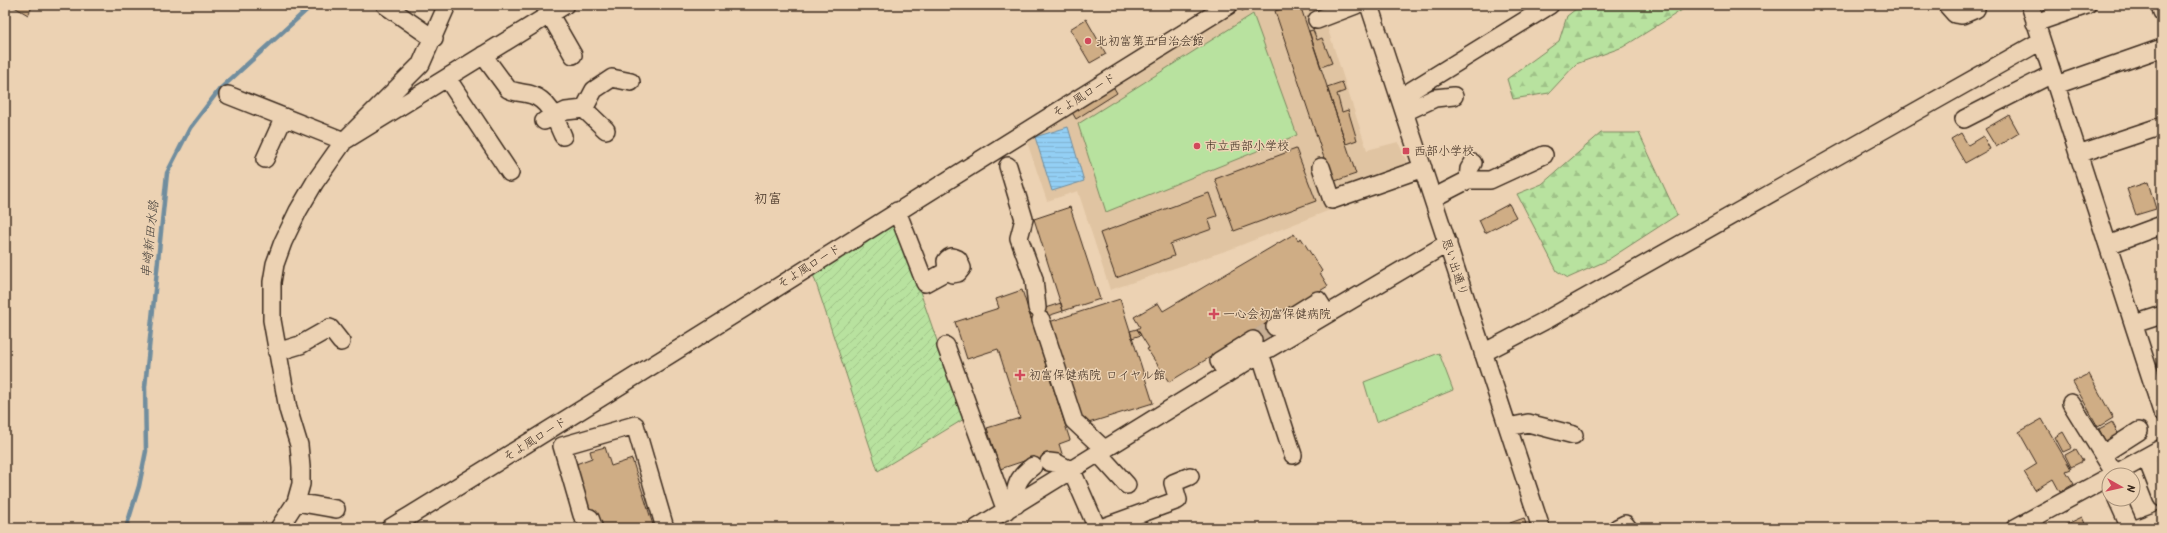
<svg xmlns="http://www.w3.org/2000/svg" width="2167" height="533" viewBox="0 0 2167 533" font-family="Kalam,'Klee One',sans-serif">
	<defs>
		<pattern id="forest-firs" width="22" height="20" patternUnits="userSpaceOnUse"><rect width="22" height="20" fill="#b8e29f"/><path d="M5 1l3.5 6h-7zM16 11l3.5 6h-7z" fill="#9fc288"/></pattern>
		<pattern id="garden-furrows" width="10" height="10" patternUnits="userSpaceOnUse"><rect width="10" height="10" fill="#b8e29f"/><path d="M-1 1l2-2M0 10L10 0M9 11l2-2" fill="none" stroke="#9fc288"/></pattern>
		<pattern id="water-rules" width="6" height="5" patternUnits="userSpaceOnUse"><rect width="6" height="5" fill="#93cff4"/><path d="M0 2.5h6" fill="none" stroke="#80b2d1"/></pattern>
	</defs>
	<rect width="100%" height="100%" fill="#ecd2b3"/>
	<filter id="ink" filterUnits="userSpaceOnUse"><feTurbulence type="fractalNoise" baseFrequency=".025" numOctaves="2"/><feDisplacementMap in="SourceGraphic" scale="8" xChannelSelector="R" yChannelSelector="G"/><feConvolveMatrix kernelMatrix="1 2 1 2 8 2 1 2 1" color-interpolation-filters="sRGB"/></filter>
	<g filter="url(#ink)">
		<path fill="#e0c4a2" d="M1233,5H1320L1367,150L1398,142L1414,177L1231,249L1110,290L1078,191L1047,201L1025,136Z"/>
		<path fill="#b8e29f" stroke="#7a865e" d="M1253,14L1297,135L1106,212L1078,124Z
			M1439,353L1453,390L1376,422L1364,382Z"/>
		<path fill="url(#forest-firs)" stroke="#7a865e" d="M1581,5H1690L1623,47L1576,64L1549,93L1513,99L1507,79L1559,41L1567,16Z
			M1601,133H1639L1677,215L1606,261L1568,278L1557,271L1517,194L1542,184Z"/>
		<path fill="url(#garden-furrows)" stroke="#7a865e" d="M896,222L964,419L878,471L812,271Z"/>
		<path fill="url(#water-rules)" stroke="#708d9e" d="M1068,127L1084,181L1052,191L1035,137Z"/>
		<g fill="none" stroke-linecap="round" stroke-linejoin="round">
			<path stroke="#708d9e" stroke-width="4.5" d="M126,528L139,486L146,451L145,387L167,173L190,128L219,90L312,5"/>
		</g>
		<path fill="#cfad85" stroke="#3b2a1e" d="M11,5H33L28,15Z
			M1239,5H1249V7L1242,11Z
			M1295,5H1300L1356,174L1332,182L1275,11Z
			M1323,5H1336L1324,9Z
			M1086,19L1106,54L1090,63L1070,29Z
			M1313,30L1317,40L1322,38L1332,63L1321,67L1309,31Z
			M1342,82L1345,91L1337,94L1342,112L1348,110L1357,140L1346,144L1327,87Z
			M1111,83L1117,93L1076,119L1070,109Z
			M2009,115L2019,133L1996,147L1985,129Z
			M1961,133L1968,145L1983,136L1990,149L1965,163L1951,139Z
			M1296,149L1316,201L1234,231L1215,179Z
			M2148,182L2156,209L2136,215L2127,189Z
			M1209,193L1217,216L1208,219L1212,229L1170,244L1174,256L1116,278L1100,233Z
			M1509,204L1516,217L1485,233L1479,220Z
			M1070,207L1100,299L1063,311L1034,219Z
			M1294,234L1298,240L1301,238L1322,271L1320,273L1328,286L1169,382L1147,349L1149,348L1137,329L1140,327L1134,317L1158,303L1163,311Z
			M1022,290L1070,440L1059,444L1063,457L1035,466L1033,458L1000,469L987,428L1020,418L998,349L967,359L955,322L999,308L996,299Z
			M1120,299L1153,403L1082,425L1049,322Z
			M1061,303L1063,311L1032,321L1029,313Z
			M1269,322L1275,332L1257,343L1250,333Z
			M1137,329L1141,335L1132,338L1130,331Z
			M2089,374L2113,418L2098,427L2073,382Z
			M2042,419L2071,469L2066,471L2074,484L2060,492L2053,479L2035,490L2024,472L2037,464L2019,432Z
			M2112,422L2120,437L2107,444L2099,429Z
			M2063,432L2072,448L2063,452L2055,437Z
			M605,447L611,466L632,459L654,528H592L600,525L594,509L590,510L586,508L576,464L592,458L590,451Z
			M2076,449L2083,461L2071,467L2065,455Z
			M2082,517L2087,528H2059Z
			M1524,518L1526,524L1512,528L1510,523Z"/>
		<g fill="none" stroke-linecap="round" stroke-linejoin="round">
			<path stroke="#c9b095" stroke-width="17" stroke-dasharray="17 8" stroke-linecap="butt" d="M1253,340L1275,327"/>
			<g stroke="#3b2a1e" stroke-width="20">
				<path id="minor" d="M385,5L434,39
					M1369,5L1541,528
					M1947,5L1955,14L1962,15L1976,9
					M2030,5L2162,412
					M2160,5L2162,12
					M550,15L573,55
					M1317,20L1356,5
					M2035,23L2087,5
					M483,55L508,89C515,93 524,92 532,95C550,101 556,121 563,136
					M447,78L510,173
					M2056,85L2162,48
					M228,95L344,141L565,5
					M1401,97L1550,5
					M584,109L606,130
					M1405,112L1435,98L1454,96
					M1964,119L2052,74
					M544,121L566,111L584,109L594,90L612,78L631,82
					M2078,154L2162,126
					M265,159L284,117
					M1008,166L1024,219L1019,238L1034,279L1037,308
					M1321,167L1332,200L1423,168
					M1468,180L1469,169L1473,163
					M1433,198L1468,180H1490L1544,155
					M897,211L925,283L947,271L952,274L958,273L962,268L958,259C952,256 950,256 946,261L947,271
					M2108,245L2162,225
					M1041,320L1074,421L1105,450
					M2134,324L2162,315
					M1275,327L1318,300L1326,313
					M946,346L1006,511
					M277,352L300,345L330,328L341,342
					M1260,353L1293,455
					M1483,353L1548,319L2041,41
					M1227,374L1219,361L1253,340
					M2071,403L2115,474
					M1508,427L1528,423L1574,435
					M1099,454L1127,485
					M2103,454L2139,431
					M2146,457L2162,498
					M1049,462L1057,463L1072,471L1097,528
					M2113,475L2162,448
					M2117,499L2130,528
					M296,502L336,509
					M1016,505C1013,487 1019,476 1033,466
					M593,526L590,518L582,515L562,446L635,425L665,528
					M279,528L296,502L301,484V467L299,445L288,409L272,320V282L275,264L283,242L298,211L315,182L344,141L421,64L447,5
					M390,528C671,356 949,178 1229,5
					M977,528L1246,362L1448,243
					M1101,528L1178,500L1173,483L1190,476
					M1617,528L1625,524L1628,528
					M2015,528L2109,477
					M2138,528L2162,519"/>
			</g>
			<use href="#minor" stroke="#ecd2b3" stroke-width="17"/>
		</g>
	</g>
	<g fill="#d1495b" stroke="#ecd2b3" stroke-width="1.5">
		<circle cx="1088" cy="41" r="4"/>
		<circle cx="1197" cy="146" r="4"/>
		<rect x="1402" y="147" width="8" height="8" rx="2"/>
		<path d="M1212 308h4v4h4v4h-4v4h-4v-4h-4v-4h4z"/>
		<path d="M1018 369h4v4h4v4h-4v4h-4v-4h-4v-4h4z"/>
	</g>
	<g text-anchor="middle" stroke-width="3" stroke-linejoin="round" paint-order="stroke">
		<g font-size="12" fill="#3b2a1e" stroke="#ecd2b3" text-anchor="start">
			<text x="1096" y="45">北初富第五自治会館</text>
			<text x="1205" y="150">市立西部小学校</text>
			<text x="1414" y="155">西部小学校</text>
			<text x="1223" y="318">一心会初富保健病院</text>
			<text x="1029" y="379">初富保健病院 ロイヤル館</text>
		</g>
		<g font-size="12" fill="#3b2a1e" stroke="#ecd2b3">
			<text transform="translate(1084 95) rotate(-32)" y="4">そよ風ロード</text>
			<text transform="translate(809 266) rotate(-32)" y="4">そよ風ロード</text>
			<text transform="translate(1455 267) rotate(72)" y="4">思い出通り</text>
			<text transform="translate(535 439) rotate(-32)" y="4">そよ風ロード</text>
		</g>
		<g font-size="13" font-style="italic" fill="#48433e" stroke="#ecd2b3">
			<text transform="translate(149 239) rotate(-84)" y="5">串崎新田水路</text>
		</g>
		<g font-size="14" fill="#3b2a1e" stroke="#ecd2b3">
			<text x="768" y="203">初富</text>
		</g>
	</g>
	<rect width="2167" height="533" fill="none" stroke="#ecd2b3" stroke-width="20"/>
	<rect x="10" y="10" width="2147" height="513" fill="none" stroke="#3b2a1e" stroke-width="1.5" filter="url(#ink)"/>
	<g transform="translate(2121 487) rotate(98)"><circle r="19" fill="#ecd2b3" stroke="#a58f77"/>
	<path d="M0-3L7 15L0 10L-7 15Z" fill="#d1495b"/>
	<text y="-6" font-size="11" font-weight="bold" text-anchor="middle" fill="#3b2a1e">N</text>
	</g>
</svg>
